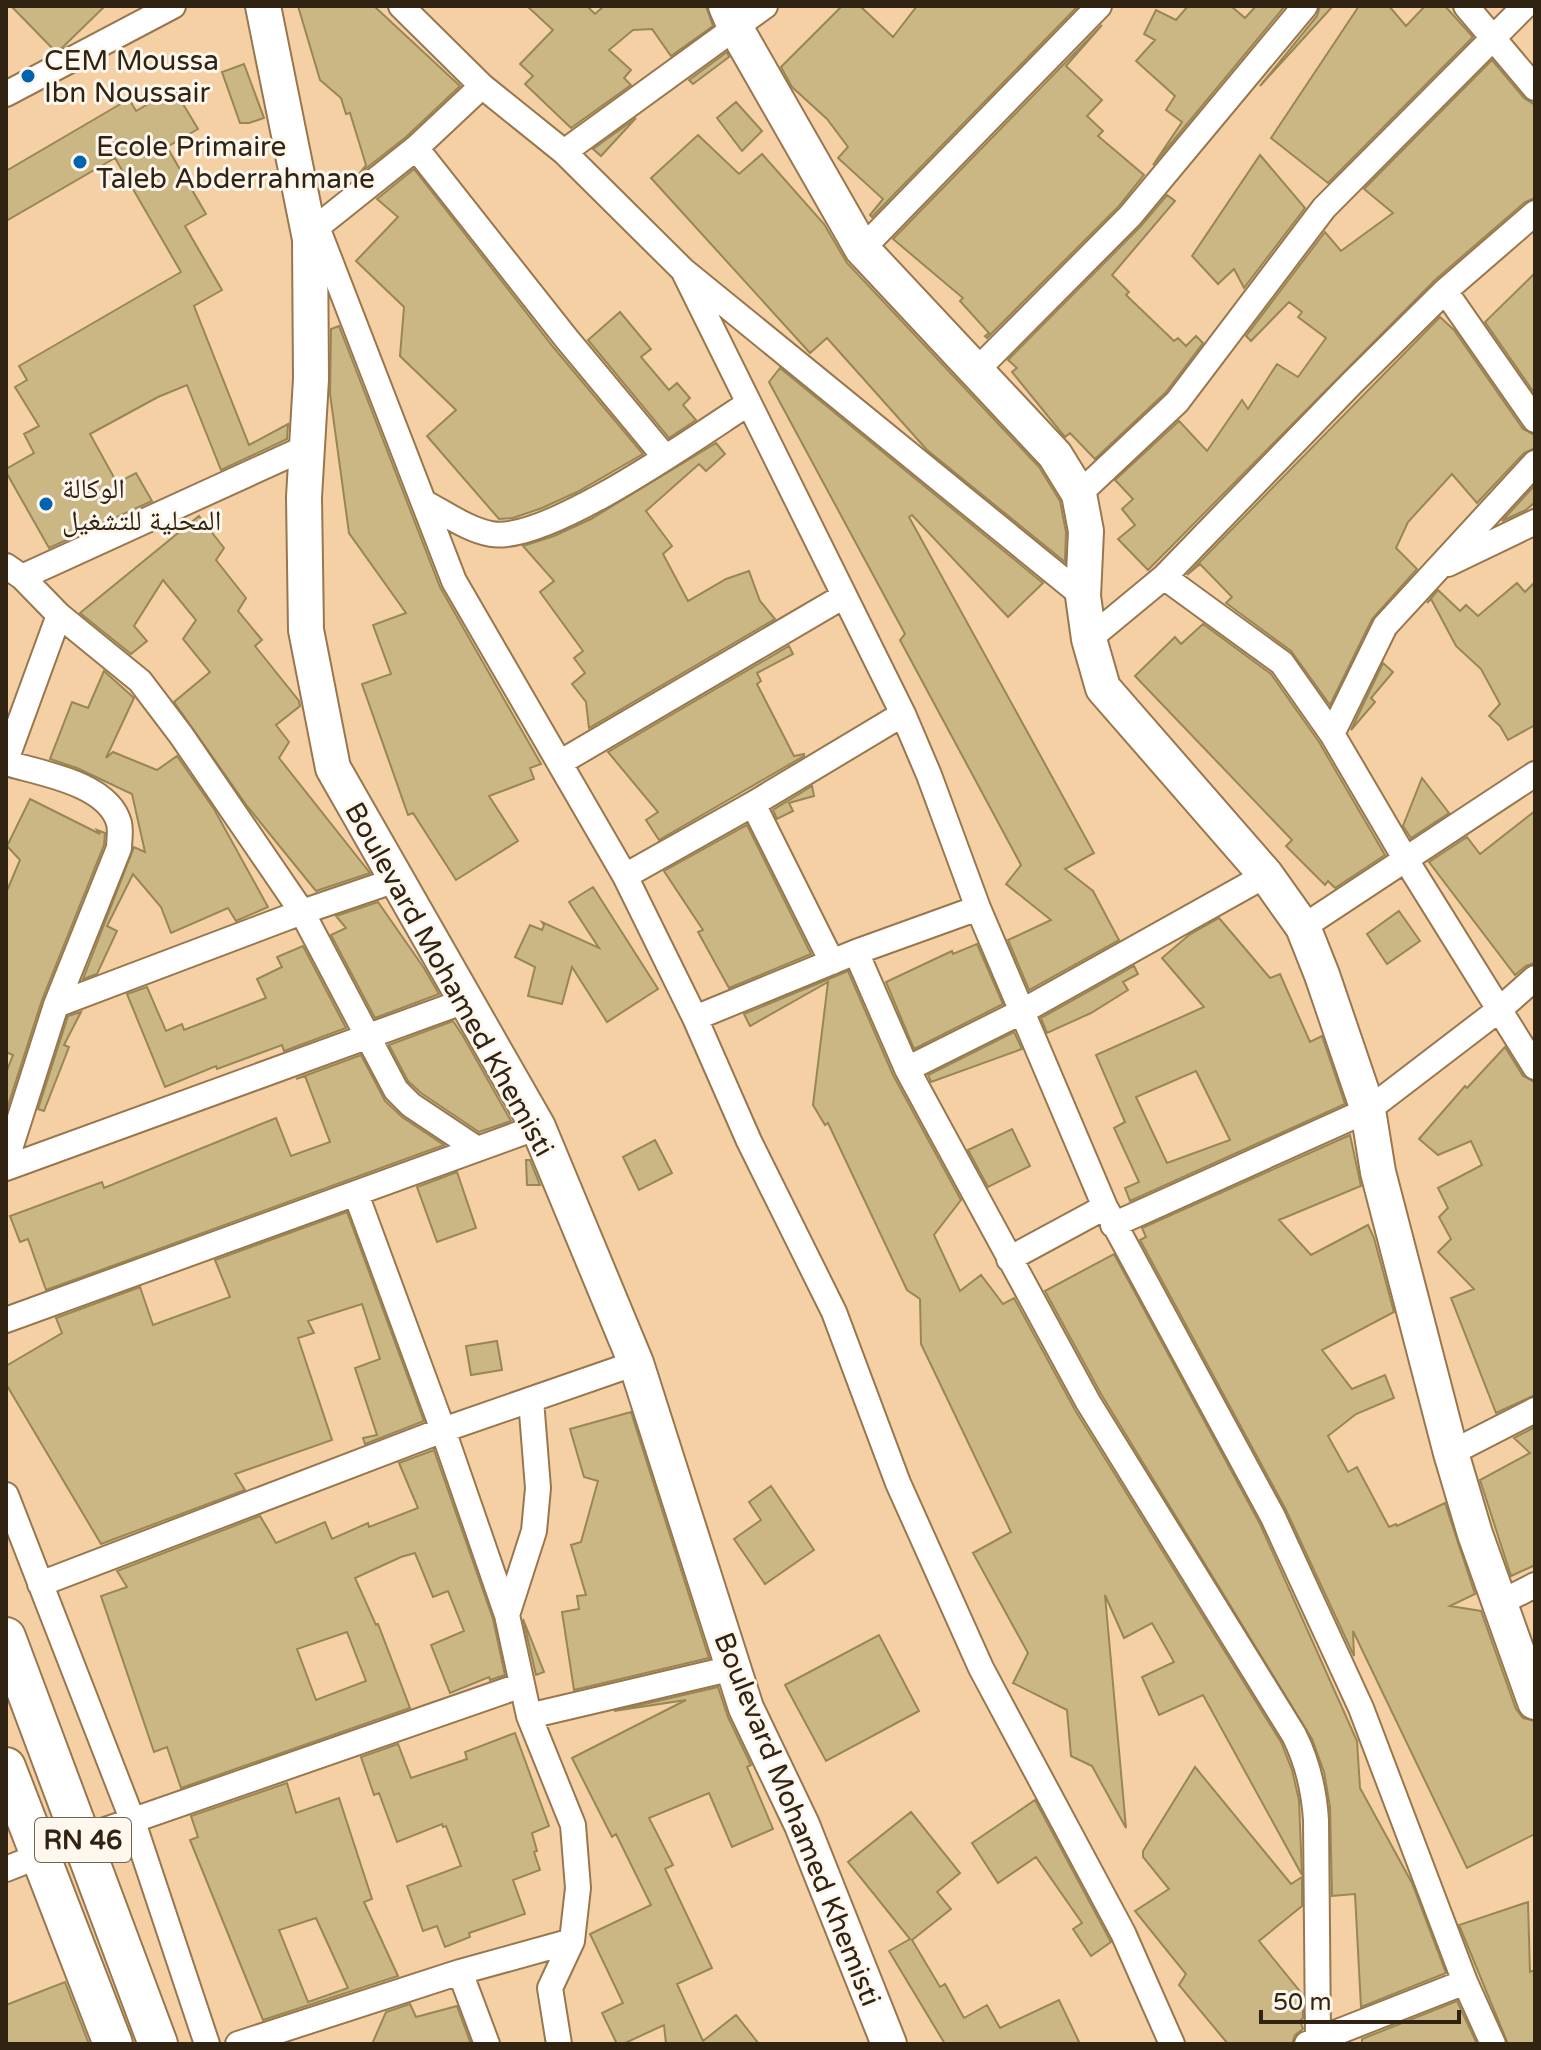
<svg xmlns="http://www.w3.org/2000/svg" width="1541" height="2050" viewBox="0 0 1541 2050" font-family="'Varela Round','Noto Naskh Arabic',sans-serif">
	<rect width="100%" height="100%" fill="#f5d0a4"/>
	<path fill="#cab784" stroke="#988755" stroke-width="2" fill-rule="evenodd" d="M11,6H105L62,48L55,51Z
		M298,6H374L460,86L406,137L359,174L366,165L350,113L346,114L341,98L320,80Z
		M527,6H587L595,14L604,6H706L713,26L671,56L652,29L633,30L609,50L631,70L624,78L631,85L571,128L525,84L533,76L520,64L553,30Z
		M842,6H860L893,37L917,6H1078L872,217L870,215L883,199L838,158L848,147L827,119L792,87L781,67Z
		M1188,6H1231L1245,18L1256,6H1285L1153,165L1182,122L1166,110L1175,96L1136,61L1155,40L1144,34L1156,10L1176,20Z
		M1320,6H1333L1260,86L1317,16Z
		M1359,6H1389L1406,26L1425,6H1445L1473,37L1328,183L1271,138Z
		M1102,25L1066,66L1102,100L1087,116L1103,131L1098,136L1144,175L1119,206L987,338L985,336L989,333L960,301L963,298L893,239Z
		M727,52L729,57L693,84L689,80Z
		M1492,60L1524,98L1535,105V198L1525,202L1435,280L1148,570L1118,539L1135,525L1122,509L1133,499L1115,480L1179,421L1207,451L1242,400L1248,409L1277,364L1298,377L1326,338L1298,317L1302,312L1289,302L1251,341L1246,336L1325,232L1341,251L1393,213L1364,189Z
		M244,64L264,118L249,123H240L222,72Z
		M174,89L198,129L167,147L206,214L185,226L222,290L194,306L249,445L288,424L287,439L221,470L187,385L158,397L90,434L117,483L136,473L152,501L49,548L6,472V469L34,453L24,434L39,426L15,387L27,380L19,366L181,272L115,158L6,221V171L129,99L136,111Z
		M736,102L762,131L742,151L717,118Z
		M636,118L601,156L593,149Z
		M698,135L739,174L762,154L824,224L847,263L1039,467L1060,501L1066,532L1065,562L927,450L827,338L810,353L651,178Z
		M1260,155L1305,208L1244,288L1234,269L1218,284L1192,256Z
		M414,169L554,348L643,454L577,492L542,508L513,518L499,519L427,436L456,410L400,356L404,307L356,261L398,217L377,199Z
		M1167,195L1175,201L1112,275L1129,292L1126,295L1174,341L1178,338L1186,346L1196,336L1203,343L1166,392L1095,459L1070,433L1065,437L1060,431L1012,372L1017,368L1008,360L1141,226Z
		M1535,273V394L1485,322Z
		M620,312L651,349L641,357L669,390L677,383L690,398L683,405L696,420L669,438L588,340Z
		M1440,317L1454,330L1523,429L1535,435V448L1524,453L1477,503L1452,474L1408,522L1396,548L1417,569L1372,619L1330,705L1291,651L1226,603L1232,597L1200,564L1187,575Z
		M339,326L440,587L541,764L530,768L534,779L489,796L518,841L456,880L413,813L408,815L362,684L391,674L373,625L406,613L349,533L330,394L331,329Z
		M780,368L1043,583L1008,617L912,515L909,517L1094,853L1065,869L1093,891L1119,940L1029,990L1008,940L1051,920L1006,884L1021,865L900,640L905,634L769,382Z
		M716,443L725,454L706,471L699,464L646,511L672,546L663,554L688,601L726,579L749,571L760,601L775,619L589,728L586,702L572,684L585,673L574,658L583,651L540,592L554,581L523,546L554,536L591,519Z
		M1535,485V502L1526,510L1502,521Z
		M199,516L224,548L216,560L246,598L238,611L262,640L255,646L299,701L300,706L276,725L289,742L279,758L370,873L316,891L247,806L174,702L210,672L183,639L196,620L163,580L134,626L147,641L131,654L80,613Z
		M1535,582V725L1508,740L1500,726L1489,716L1500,704L1481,669L1456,646L1431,599L1427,603L1438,590L1460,611L1466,605L1478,616L1517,583L1525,592Z
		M1203,624L1271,674L1319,742L1385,855L1335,888L1328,881L1325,885L1286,846L1292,840L1135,676L1175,637L1181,644Z
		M789,646L793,654L757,673L761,681L757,684L794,756L804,754V756L659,840L646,820L658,812L608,752Z
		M1383,663L1393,672L1371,698L1375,702L1351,730Z
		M104,671L134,698L106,758L113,752L157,770L177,756L214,809L268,907L236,921L228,908L171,933L161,907L133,874L107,926L117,931L97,974L83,979L134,847L145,852L132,794L77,768L50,759L72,702L88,708Z
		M1422,778L1449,813L1411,838L1403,826Z
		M812,786L814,796L789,803L793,811L777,819L773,810Z
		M30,799L100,834L97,830L105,833L104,845L42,1000L6,1112V1073L13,1055L6,1052V893L20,860L7,846Z
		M1535,811V963L1526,966L1515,975L1429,862L1467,837L1480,854Z
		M747,825L811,954L729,988L698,932L703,930L664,871Z
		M593,887L658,989L607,1022L572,967L562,1004L528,996L535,967L515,957L530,925L542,930L544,925L542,922L599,948L569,902Z
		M378,902L424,968L439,994L375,1018L331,935L346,928L336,916Z
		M1399,911L1420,941L1387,964L1367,934Z
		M1219,918L1270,978L1280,974L1310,1042L1322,1036L1345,1104L1130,1201L1125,1188L1139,1182L1114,1128L1125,1122L1096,1055L1204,1007L1162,958L1189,935ZM1196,1071L1230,1140L1167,1163L1136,1097Z
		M977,944L1003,1004L914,1049L886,982L952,951L953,954Z
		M303,946L346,1028L284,1051L282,1045L217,1069L216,1066L165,1087L127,994L147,987L166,1031L182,1024L184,1030L266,998L257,979L282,967L277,957Z
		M1134,966L1138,974L1123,982L1128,990L1091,1013L1047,1033L1041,1018Z
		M848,971L893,1075L961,1200L934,1235L960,1291L981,1275L1003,1304L1014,1298L1075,1410L1281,1742L1292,1770L1299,1800L1302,1875L1203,1695L1159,1715L1142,1677L1174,1662L1152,1623L1124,1638L1105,1595L1126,1828L1092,1766L1071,1756L1067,1710L1013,1683L1028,1653L973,1553L1011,1532L921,1344L920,1299L907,1290L828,1123L825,1125L813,1105L828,982L750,1026L744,1014Z
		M81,1012L64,1045L69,1047L44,1111L38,1109L68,1016Z
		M453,1021L463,1036L511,1121L479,1132L421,1093L408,1081L389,1045Z
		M1014,1032L1022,1049L931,1082L928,1075Z
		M1505,1047L1523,1076L1535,1082V1395L1496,1413L1451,1298L1474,1289L1438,1252L1451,1239L1439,1217L1448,1208L1438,1188L1482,1165L1471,1141L1438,1155L1419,1139L1465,1086L1467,1088Z
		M361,1055L385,1101L402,1117L444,1145L46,1290L28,1239L20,1242L10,1216L102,1182L104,1188L276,1118L291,1156L330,1142L305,1076L296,1079Z
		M1012,1129L1030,1166L988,1187L968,1150Z
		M1350,1135L1361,1186L1279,1220L1311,1255L1368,1225L1374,1238L1394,1312L1322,1350L1352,1389L1385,1375L1394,1398L1356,1414L1328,1436L1348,1472L1357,1467L1389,1527L1396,1524L1397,1526L1445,1503L1475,1594L1450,1606L1481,1611L1516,1709L1523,1718L1535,1721V1834L1467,1868L1353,1631L1354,1656L1286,1510L1140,1240L1146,1237L1142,1228Z
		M655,1140L672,1173L639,1190L623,1157Z
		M526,1160H530L540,1185H527Z
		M457,1172L476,1228L437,1242L417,1187Z
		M347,1212L424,1421L365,1444L363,1438L377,1435L355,1368L380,1359L362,1304L308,1321L314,1333L298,1338L332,1440L235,1474L245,1490L101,1544L6,1384V1366L62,1333L56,1318L140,1287L153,1325L230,1297L215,1260Z
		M1114,1254L1260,1524L1357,1741L1360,1788L1412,1883L1446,1973L1361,2007L1355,1894L1332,1896L1330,1807L1324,1772L1312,1739L1101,1394L1045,1291Z
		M497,1341L502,1370L471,1375L466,1346Z
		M631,1412L709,1658L574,1690L562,1612L579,1609L577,1596L586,1595L571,1545L581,1542L598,1481L584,1477L570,1429Z
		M1535,1427V1565L1511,1576L1480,1480L1530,1453L1514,1438Z
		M434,1450L493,1619L505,1675L490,1680L489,1677L450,1693L431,1645L464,1631L448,1591L433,1597L415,1553L401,1557L355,1578L376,1625L378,1624L410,1708L181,1788L167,1747L154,1752L101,1596L127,1587L117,1571L260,1516L276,1543L325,1522L332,1539L368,1523L369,1527L418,1508L399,1463ZM347,1632L366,1681L316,1700L297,1649Z
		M771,1486L814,1550L765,1584L734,1539L761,1520L749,1502Z
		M523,1619L544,1672L536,1675Z
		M879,1635L919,1711L826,1761L785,1685Z
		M718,1687L728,1717L751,1765L747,1767L773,1829L732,1847L709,1793L649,1818L673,1865L665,1869L712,1968L677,1984L703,2041L736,2015L759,2044H666L664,2025L623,2044H617L602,2013L623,2003L590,1934L651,1905L616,1834L612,1837L572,1758L686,1700L614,1711Z
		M515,1733L549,1826L532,1833L537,1851L534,1852L540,1870L513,1880L525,1914L469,1933L470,1937L445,1947L437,1926L423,1931L407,1886L461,1866L446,1826L443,1827L442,1824L397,1842L379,1793L374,1795L361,1757L398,1744L411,1778L467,1759L465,1752Z
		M1195,1767L1291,1884L1302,1877V1906L1259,1941L1303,1995V2018L1300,2021L1303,2029L1295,2035L1292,2044H1228L1179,1985L1186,1974L1135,1911L1169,1889L1143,1857V1851Z
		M287,1783L296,1813L339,1798L372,1899L364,1902L398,1976L263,2020L190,1840L198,1837L191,1816ZM316,1918L348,1988L308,2002L279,1930Z
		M1035,1800L1111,1942L1091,1956L1073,1929L1082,1923L1036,1857L998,1883L972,1843Z
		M911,1812L960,1873L937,1892L951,1909L912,1940L940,1987L945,1984L964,2018L987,2005L1000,2028L1059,2000L1080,2044H945L889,1951L910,1939L848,1862Z
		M1528,1902L1530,1972L1535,1970V2044H1508L1459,1925Z
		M65,1982L89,2044H6V2005Z
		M1457,2001L1477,2044H1362V2039Z
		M410,2004L416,2017L457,2006L471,2044H372L386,2012Z"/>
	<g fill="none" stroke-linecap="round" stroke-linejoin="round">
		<g stroke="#99774e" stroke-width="28">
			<path id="street" d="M401,6L482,86L564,152L683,270L1083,596
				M1466,6L1535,88
				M6,94L173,6
				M416,148L566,338L665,457
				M564,152L765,6
				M317,227L454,581L625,876L695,1018L749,1141L834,1312L898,1483L981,1668L1123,1933L1172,2044
				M310,239L317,227L416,148L482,86
				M862,249L1099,6
				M683,270L903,714L929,775L978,908L1105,1207L1273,1517L1361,1708L1465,1982L1493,2044
				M1445,291L1535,420
				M976,371L1130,216L1305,6
				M1079,494L1177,402L1324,208L1525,6
				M425,503C445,513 468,530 491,534C547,544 699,435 749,403
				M1448,564L1535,522
				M6,566L22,577L59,615L140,681L181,735L302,912L396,1090L411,1105L477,1149
				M22,577L307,447
				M1164,577L1282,663L1332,734L1406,860L1535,1067
				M1089,639L1164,577L1351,384L1445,291L1535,213
				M1332,734L1385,626L1535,463
				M6,760L59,615
				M561,762L844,596
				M6,763C40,773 108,783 119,823C121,831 119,840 119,848L56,1005L6,1161
				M753,804L832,962
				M625,876L753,804L903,714
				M1303,927L1535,774
				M856,952L907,1069L1088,1402L1294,1735C1308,1763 1314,1789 1316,1820L1318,2038
				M56,1005L302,912L396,880
				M695,1018L856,952L978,908
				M907,1069L1021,1012L1266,875
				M6,1168L465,1001
				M356,1194L443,1430L507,1615L529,1716L573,1825L578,1888L572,1941L550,1988L559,2044
				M1113,1225L1368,1110L1500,1009L1535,978
				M1009,1259L1105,1207
				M6,1320L538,1127
				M1451,1453L1535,1410
				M6,1495L132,1819L207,2044
				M40,1584L443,1430L636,1363
				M1500,1603L1535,1585
				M507,1615L534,1531L538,1488L531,1400
				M529,1716L733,1668
				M82,1838L522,1685
				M6,1869L39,1856
				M460,1972L487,2044
				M238,2044L460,1972L572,1941
				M1307,2044L1465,1982"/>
		</g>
		<g stroke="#99774e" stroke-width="38">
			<path id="secondary" d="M263,6L310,239L311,379L304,497L306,630L333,768L538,1127L636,1363L746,1708L802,1825L889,2044
				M726,6L735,27L862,249L1055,455L1079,494L1086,531L1083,596L1089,639L1103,688L1266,875L1303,927L1322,975L1368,1110L1378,1172L1451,1453L1475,1534L1535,1702"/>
		</g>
		<g stroke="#99774e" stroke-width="42">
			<path id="primary" d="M6,1637L158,2044
				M6,1767L113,2044"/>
		</g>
		<use href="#street" stroke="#fff" stroke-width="24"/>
		<use href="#secondary" stroke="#fff" stroke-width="34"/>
		<use href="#primary" stroke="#fff" stroke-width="38"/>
	</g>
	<g fill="#0063b0" stroke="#fef7ee" stroke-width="3">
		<circle cx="28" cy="76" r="8"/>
		<circle cx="80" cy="162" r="8"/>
		<circle cx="46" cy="504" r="8"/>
	</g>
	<g text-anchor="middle" stroke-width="6" stroke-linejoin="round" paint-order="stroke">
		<rect fill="#fef7ee" stroke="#6e6354" stroke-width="2" x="35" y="1818" width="96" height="44" rx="6"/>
		<g font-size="26" font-weight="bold" fill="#312312">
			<text x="83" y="1849">RN 46</text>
		</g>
		<g font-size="28" fill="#312312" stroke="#fef7ee" text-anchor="start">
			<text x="44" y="70">CEM Moussa<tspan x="44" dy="32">Ibn Noussair</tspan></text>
			<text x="96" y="156">Ecole Primaire<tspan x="96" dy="32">Taleb Abderrahmane</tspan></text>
			<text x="62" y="498">الوكالة<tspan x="62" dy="32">المحلية للتشغيل</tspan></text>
		</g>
		<g font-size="28" fill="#312312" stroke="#fef7ee">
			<text transform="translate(450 979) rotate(61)" y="10">Boulevard Mohamed Khemisti</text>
			<text transform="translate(798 1819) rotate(68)" y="10">Boulevard Mohamed Khemisti</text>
		</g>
	</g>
	<rect width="1541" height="2050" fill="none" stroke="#312312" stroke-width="16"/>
	<path d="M1261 2010v12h198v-12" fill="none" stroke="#312312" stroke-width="4"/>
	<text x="1273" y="2010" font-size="24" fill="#312312" stroke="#fef7ee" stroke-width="6" paint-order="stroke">50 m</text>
</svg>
